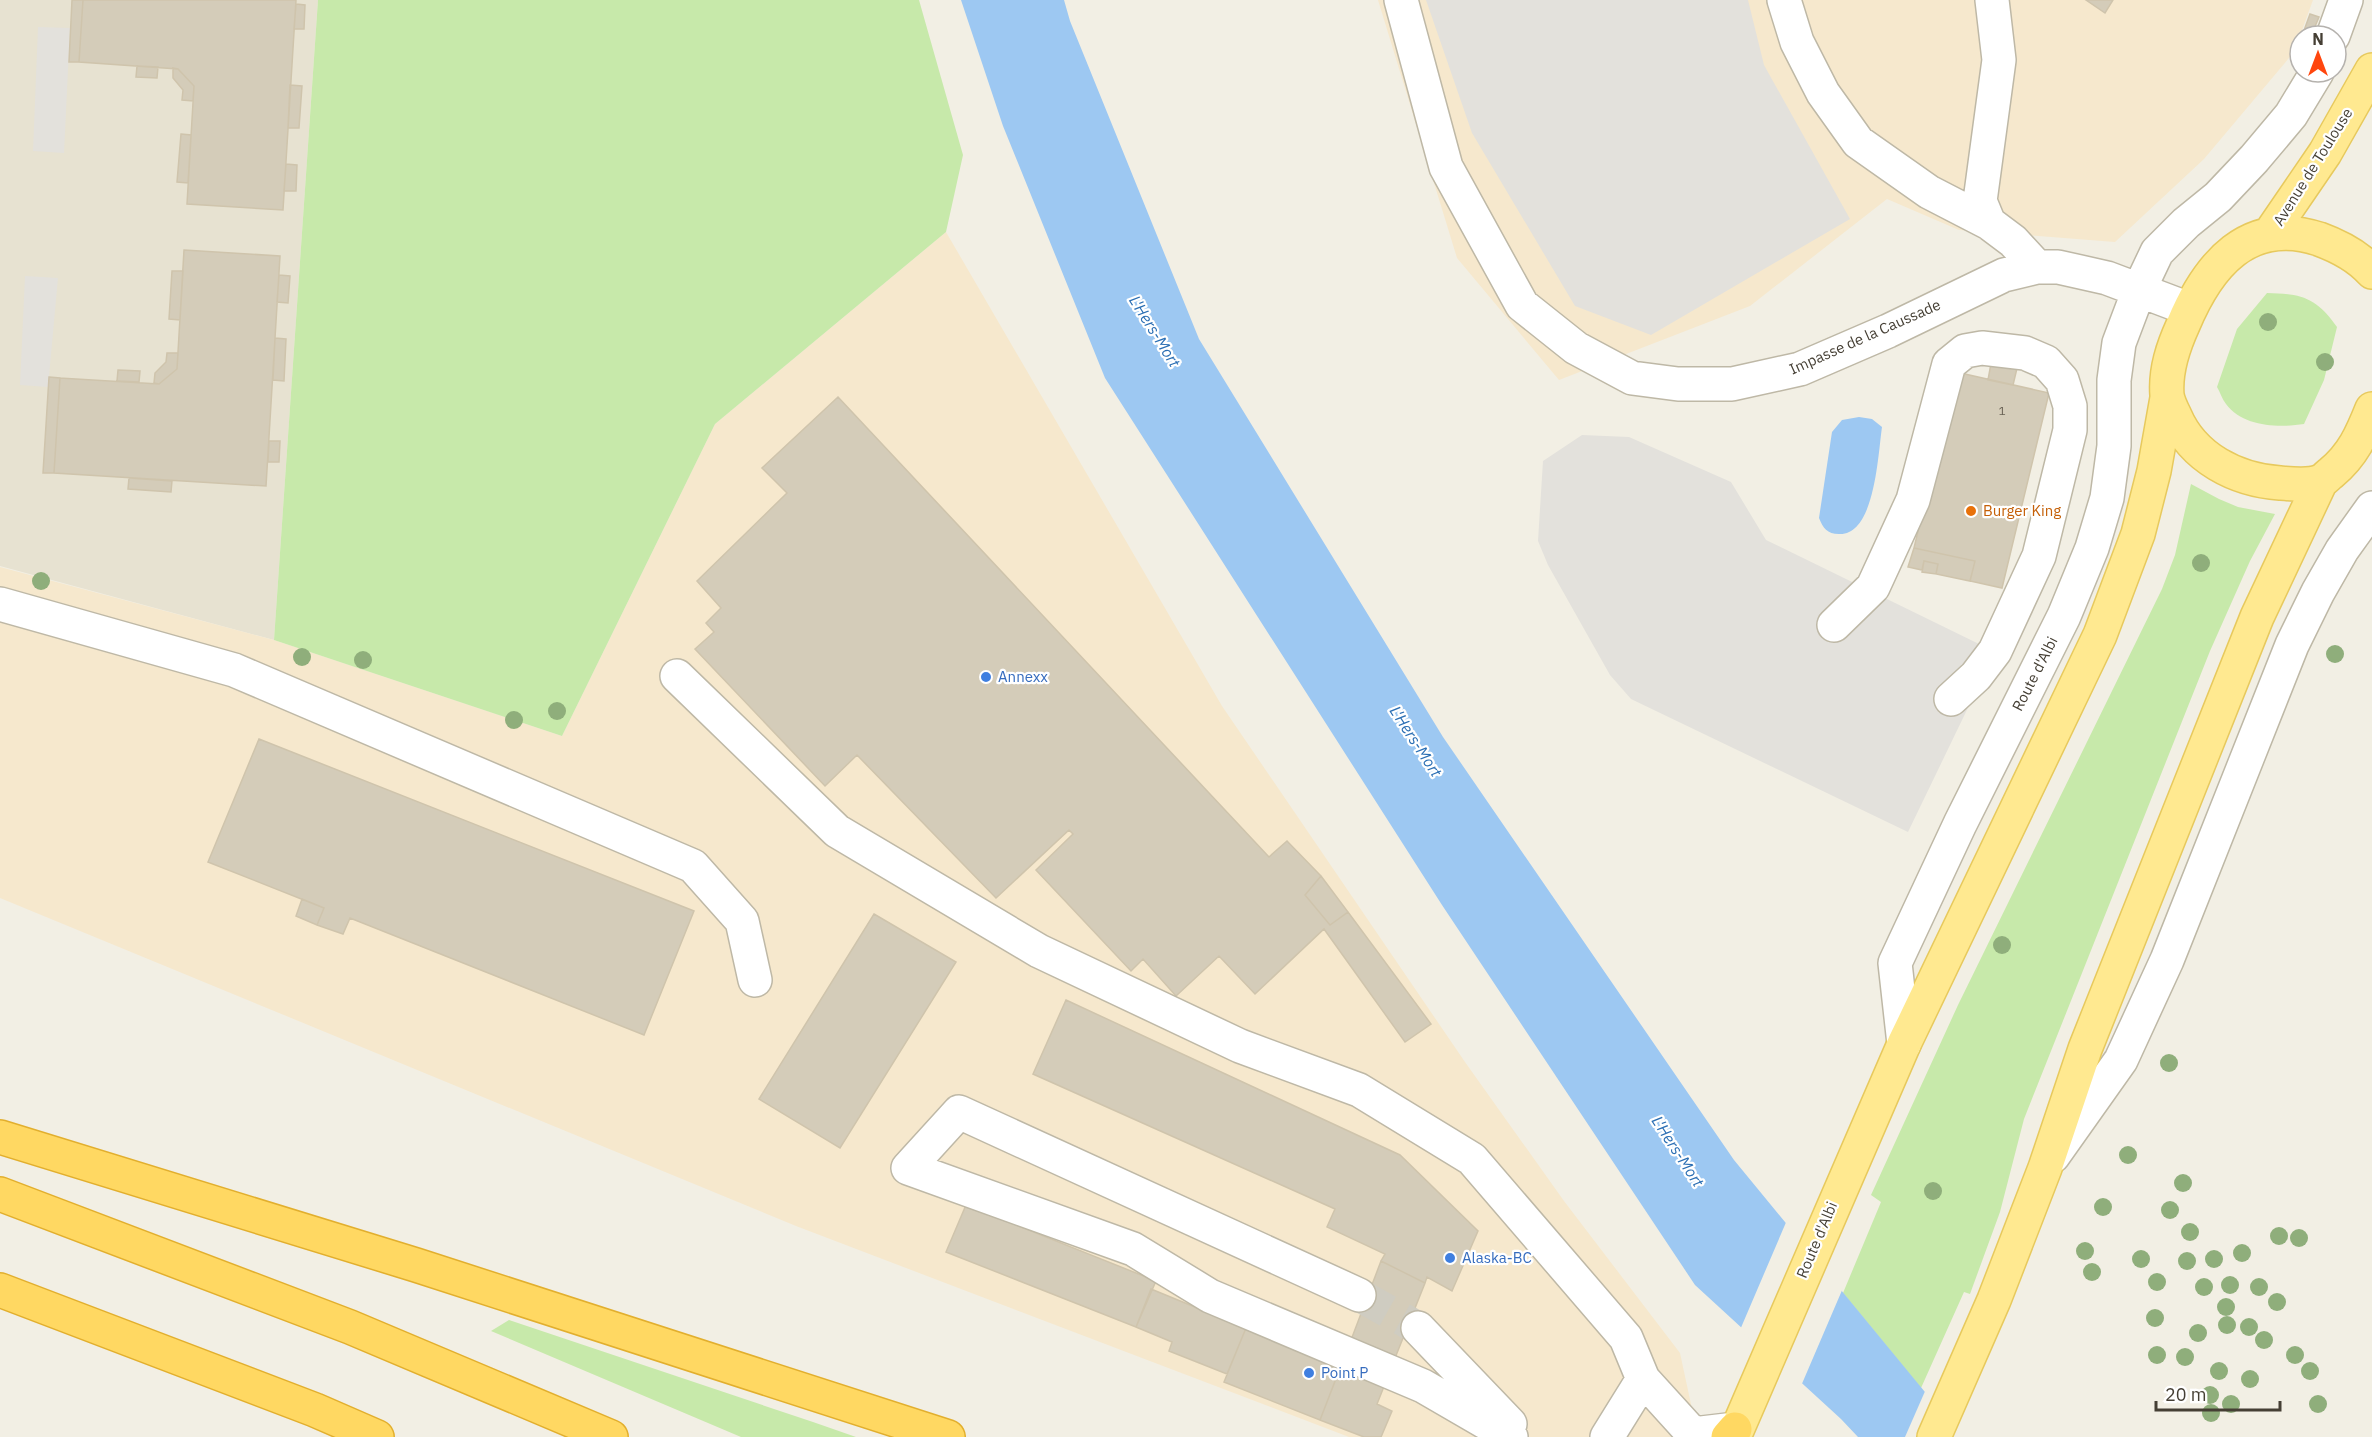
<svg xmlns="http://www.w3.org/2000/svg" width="2372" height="1437" viewBox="0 0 2372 1437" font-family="'IBM Plex Sans',sans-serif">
	<rect width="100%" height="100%" fill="#f2efe4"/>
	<path fill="#e7e2d1" d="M0,0H318L274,640L0,566Z"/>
	<path fill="#f6e8cd" d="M1378,0H2313L2294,52L2204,159L2115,242L1959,230L1887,199L1750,306L1559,380L1457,258Z
		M946,232L1222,706L1465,1062L1564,1201L1680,1353L1698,1437H1349L796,1226L0,898V567L274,640L562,736L715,424Z"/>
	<path fill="#c7e9aa" d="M318,0H919L963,155L946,232L715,424L562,736L274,640Z
		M2267,293C2301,294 2316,297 2337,327L2324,380L2304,424C2279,428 2243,427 2226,404C2222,399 2220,392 2217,387L2237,329Z
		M2191,484L2219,499L2238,507L2275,514L2250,561L2210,651L2024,1119L2000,1212L1970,1294L1964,1292L1921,1388L1843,1293L1881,1202L1871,1195L1958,1005L2162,589L2175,555Z
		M509,1320L813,1422L856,1437H741L491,1331Z"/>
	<path fill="#e3e1dc" d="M1426,0H1748L1764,65L1850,219L1651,335L1575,306L1472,133Z
		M38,27L70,28L64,153L33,151Z
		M25,276L58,278L48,387L20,385Z
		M1582,435L1629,437L1731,482L1766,540L1979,644L1978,687L1908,832L1631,699L1610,675L1548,565L1538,541L1543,461Z"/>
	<path fill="#9dc8f2" d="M961,0H1064L1070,21L1199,339L1443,737L1734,1160L1962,1437H1858L1841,1419L1695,1285L1442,905L1105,378L1003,126Z
		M1859,417L1872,419L1882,427C1878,454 1875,536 1839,534C1827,534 1823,528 1819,518L1832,432L1842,420Z"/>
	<path fill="#f2efe4" d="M1787,1220L1843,1288L1801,1386L1740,1330Z
		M1926,1389L1964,1435L1965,1437H1905Z"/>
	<path fill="#d4ccb9" stroke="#cfc4ac" stroke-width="1.5" d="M72,0H83L79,62H69Z
		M83,0H296L283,210L187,204L194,86L178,69L79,62Z
		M2086,0H2113L2105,13Z
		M296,4L305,5L304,29H294Z
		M2310,14L2319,17L2311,36H2302Z
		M137,66L158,67L157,78L136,77Z
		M173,68L178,69L194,86L193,101L182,100L183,90L173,78Z
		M290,85L302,86L299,128H288Z
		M181,134L191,135L188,183L177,182Z
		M286,164L297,165L296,191H284Z
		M184,250L280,256L266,486L54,473L60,378L159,384L177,369Z
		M172,271H183L180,320L169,319Z
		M279,275L290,276L288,303L277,302Z
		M275,338L286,339L284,381L273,380Z
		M167,353H178L177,369L159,384L154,383L155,373L166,362Z
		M1992,358L2018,364L2013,385L1988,380Z
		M118,370L140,371L139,382L117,381Z
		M1956,372L2049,393L2002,588L1970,581L1975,561L1914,548Z
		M49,377L60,378L54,473H43Z
		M838,397L1269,857L1287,841L1321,876L1305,895L1330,925L1348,912L1431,1024L1405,1042L1324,929L1255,994L1219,956L1176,996L1143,959L1131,971L1036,870L1073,834L1069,830L996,898L857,755L825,786L695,649L714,632L706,623L721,608L697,581L787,493L762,468Z
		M269,441H280L279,462H268Z
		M129,478L172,481L171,492L128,489Z
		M1914,548L1975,561L1970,581L1936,574L1938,564L1924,561L1922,570L1908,567Z
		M1924,561L1938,564L1936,574L1922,572Z
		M259,739L694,911L644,1035L350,918L343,934L317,925L324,908L208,862Z
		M1321,876L1348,912L1330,925L1305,895Z
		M302,899L324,908L317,925L296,916Z
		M874,914L956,962L840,1148L759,1099Z
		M1066,1000L1400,1155L1478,1231L1452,1291L1427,1277L1425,1283L1381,1261L1385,1254L1327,1227L1335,1209L1033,1074Z
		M966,1205L1156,1281L1136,1327L946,1252Z
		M1381,1261L1425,1283L1395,1358L1351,1340Z
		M1151,1289L1246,1328L1227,1374L1169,1351L1172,1342L1136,1327Z
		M1246,1328L1342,1363L1320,1420L1224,1382Z
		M1341,1366L1385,1384L1377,1404L1392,1411L1381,1437H1364L1320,1420Z"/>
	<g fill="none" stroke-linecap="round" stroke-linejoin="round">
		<path stroke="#cfccc1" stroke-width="33" stroke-dasharray="33 16" stroke-linecap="butt" d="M1359,1295L1418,1328"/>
		<g stroke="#beb8a6" stroke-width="36">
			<path id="minor" d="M1401,0L1446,167L1522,305L1576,348L1632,378L1678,384H1732L1800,369L1888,331L2004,275L2037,267H2058L2107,278L2189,309
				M1784,0L1797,42L1823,93L1858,142L1929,192L1989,223
				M1992,0L1999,60L1980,201L1989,223L2013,241L2037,267
				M2333,36L2346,0
				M0,604L234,670L693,866L742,921L755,980
				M1834,625L1873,587L1913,500L1949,364L1965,351L1982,348L2025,353L2046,362L2062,380L2070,406V430L2039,556L1995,651L1976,676L1951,699
				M677,676L837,831L1039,951L1240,1046L1359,1090L1472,1159L1626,1338L1643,1379
				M1904,1044L1895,963L1960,824L2064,616L2092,548L2107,498L2114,446V380L2119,343L2139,290L2157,252L2186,223L2218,197L2254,159L2291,115L2317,72
				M2053,1156L2121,1060L2167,960L2292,645L2318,592L2342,550L2372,508
				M1359,1295L959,1112L908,1168L1133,1249L1210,1296L1423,1386L1511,1437
				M1418,1328L1510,1424
				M1607,1437L1643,1379L1693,1434L1735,1429"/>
		</g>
		<g stroke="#e7c95d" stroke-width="36">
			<path id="major" d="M2271,232L2325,153L2372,70
				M2372,272C2358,256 2338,246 2319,239C2248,216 2208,265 2183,325C2173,347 2165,370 2167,395C2168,402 2172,410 2175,416C2193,458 2236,480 2280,483C2291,484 2310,486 2321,481C2324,480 2328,475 2331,473C2353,455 2362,434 2372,409
				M1734,1437L1904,1044L2100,635L2138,534L2154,471L2167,398
				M1934,1437L1994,1300L2045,1168L2085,1049L2257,617L2321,481"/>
		</g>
		<g stroke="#e2af2e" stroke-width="36">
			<path id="highway" d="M0,1137L416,1265L948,1437
				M0,1194L350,1327L611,1437
				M0,1290L315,1410L377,1437
				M1728,1437L1735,1429"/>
		</g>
		<use href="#minor" stroke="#fff" stroke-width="33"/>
		<use href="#major" stroke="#ffe990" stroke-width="33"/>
		<use href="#highway" stroke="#ffd862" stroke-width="33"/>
	</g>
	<g fill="#8fae7b">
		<circle cx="2268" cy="322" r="9"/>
		<circle cx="2325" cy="362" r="9"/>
		<circle cx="2201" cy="563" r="9"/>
		<circle cx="41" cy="581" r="9"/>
		<circle cx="2335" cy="654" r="9"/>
		<circle cx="302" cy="657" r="9"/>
		<circle cx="363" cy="660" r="9"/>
		<circle cx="557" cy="711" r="9"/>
		<circle cx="514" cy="720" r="9"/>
		<circle cx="2002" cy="945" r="9"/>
		<circle cx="2169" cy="1063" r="9"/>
		<circle cx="2128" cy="1155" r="9"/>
		<circle cx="2183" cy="1183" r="9"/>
		<circle cx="1933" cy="1191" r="9"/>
		<circle cx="2103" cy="1207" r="9"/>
		<circle cx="2170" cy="1210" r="9"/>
		<circle cx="2190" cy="1232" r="9"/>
		<circle cx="2279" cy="1236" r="9"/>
		<circle cx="2299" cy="1238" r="9"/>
		<circle cx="2085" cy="1251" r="9"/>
		<circle cx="2242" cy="1253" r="9"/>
		<circle cx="2141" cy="1259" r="9"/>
		<circle cx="2214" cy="1259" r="9"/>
		<circle cx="2187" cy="1261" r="9"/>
		<circle cx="2092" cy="1272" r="9"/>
		<circle cx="2157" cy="1282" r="9"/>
		<circle cx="2230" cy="1285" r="9"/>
		<circle cx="2204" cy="1287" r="9"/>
		<circle cx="2259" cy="1287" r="9"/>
		<circle cx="2277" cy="1302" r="9"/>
		<circle cx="2226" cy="1307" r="9"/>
		<circle cx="2155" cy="1318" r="9"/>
		<circle cx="2227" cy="1325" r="9"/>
		<circle cx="2249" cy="1327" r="9"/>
		<circle cx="2198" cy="1333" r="9"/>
		<circle cx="2264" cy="1340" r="9"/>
		<circle cx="2157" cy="1355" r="9"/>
		<circle cx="2295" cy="1355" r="9"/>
		<circle cx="2185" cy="1357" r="9"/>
		<circle cx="2219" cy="1371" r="9"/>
		<circle cx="2310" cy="1371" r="9"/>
		<circle cx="2250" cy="1379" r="9"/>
		<circle cx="2210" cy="1395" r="9"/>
		<circle cx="2231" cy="1404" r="9"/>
		<circle cx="2318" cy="1404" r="9"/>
		<circle cx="2211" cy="1413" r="9"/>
	</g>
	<circle fill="#e8710a" stroke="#fff" stroke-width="2" cx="1971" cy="511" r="6"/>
	<g fill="#3f7fe0" stroke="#fff" stroke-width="2">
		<circle cx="986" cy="677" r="6"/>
		<circle cx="1450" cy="1258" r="6"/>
		<circle cx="1309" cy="1373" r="6"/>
	</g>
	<g text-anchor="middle" stroke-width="4.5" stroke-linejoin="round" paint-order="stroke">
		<g font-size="12" fill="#696255">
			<text x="2002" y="415">1</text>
		</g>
		<g font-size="15" fill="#453f34" stroke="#fff">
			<text transform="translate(2313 167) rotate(-58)" y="5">Avenue de Toulouse</text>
			<text transform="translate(1865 337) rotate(-24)" y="5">Impasse de la Caussade</text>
			<text transform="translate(2035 674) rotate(-63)" y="5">Route d'Albi</text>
			<text transform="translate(1817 1240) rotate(-67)" y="5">Route d'Albi</text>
		</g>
		<g font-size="15" fill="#c56008" stroke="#fff" text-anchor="start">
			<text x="1983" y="516">Burger King</text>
		</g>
		<g font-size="15" fill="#366cbe" stroke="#fff" text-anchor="start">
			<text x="998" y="682">Annexx</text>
			<text x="1462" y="1263">Alaska-BC</text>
			<text x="1321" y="1378">Point P</text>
		</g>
		<g font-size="16" font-style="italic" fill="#2a6eb3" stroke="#fff">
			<text transform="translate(1155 331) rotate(58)" y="6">L'Hers-Mort</text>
			<text transform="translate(1416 741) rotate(57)" y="6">L'Hers-Mort</text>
			<text transform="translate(1678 1151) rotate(57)" y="6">L'Hers-Mort</text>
		</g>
	</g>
	<g transform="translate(2318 54)"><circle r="28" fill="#ffffff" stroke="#b5b2ae" stroke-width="1.5"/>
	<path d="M0-4.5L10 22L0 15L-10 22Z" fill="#ff460e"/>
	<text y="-9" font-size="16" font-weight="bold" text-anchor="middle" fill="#453f34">N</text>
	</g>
	<path d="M2156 1401v9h124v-9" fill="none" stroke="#453f34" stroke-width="3"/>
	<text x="2165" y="1401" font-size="18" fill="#453f34" stroke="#ffffff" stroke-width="4.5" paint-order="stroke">20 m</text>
</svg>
